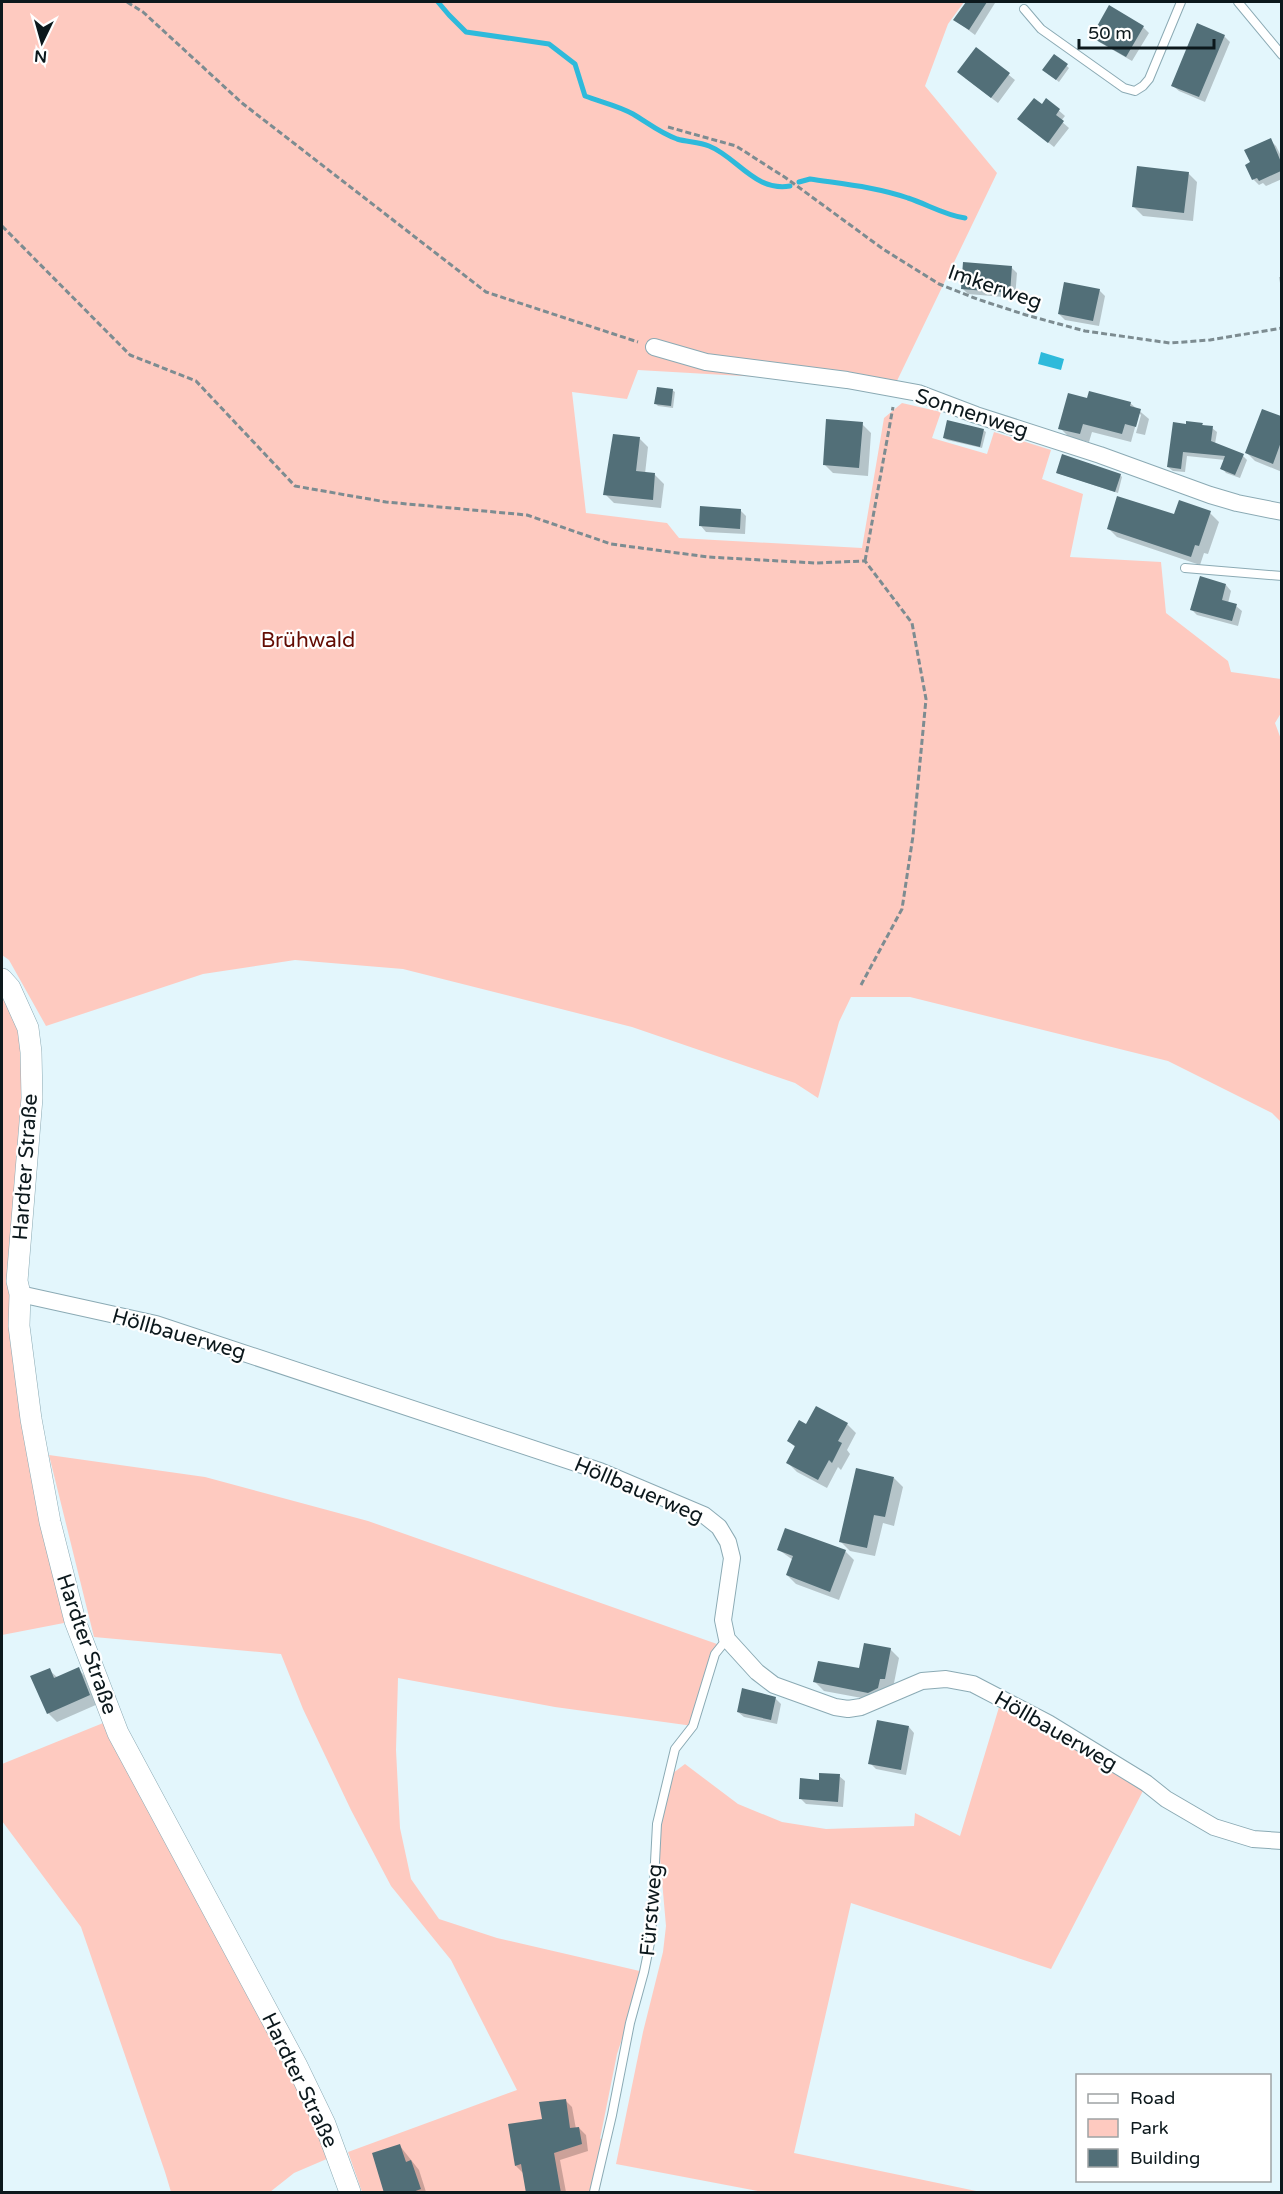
<svg xmlns="http://www.w3.org/2000/svg" width="1283" height="2194" viewBox="0 0 1283 2194" font-family="'Varela Round',sans-serif">
	<rect width="100%" height="100%" fill="#e3f6fc"/>
	<path fill="#fecac0" d="M2,2H964L948,24L925,86L997,173L895,385L638,370L627,399L572,392L586,513L667,523L679,538L862,548L884,418L902,403L941,412L932,438L987,454L994,432L1051,450L1042,479L1083,494L1070,557L1161,562L1166,613L1228,661L1231,672L1281,679V713L1275,723L1282,742L1281,1122L1272,1113L1168,1061L910,997H851L839,1022L818,1098L795,1083L632,1027L403,969L295,960L203,974L46,1026L9,960L2,955Z
		M2,994L11,1007L23,1051L12,1323L69,1622L2,1635Z
		M49,1455L205,1477L368,1521L717,1644L693,1726L555,1707L398,1678L396,1750L400,1828L411,1879L439,1919L497,1938L644,1972L617,2054L600,2139L607,2137L594,2192H362L348,2152L517,2090L451,1960L391,1886L351,1810L303,1709L281,1654L94,1637Z
		M1000,1704L1145,1787L1051,1969L851,1903L794,2153L981,2192H763L616,2164L643,2032L663,1952L666,1926L657,1824L673,1773L685,1764L738,1804L782,1822L826,1829L914,1826L915,1813L960,1836Z
		M113,1719L224,1931L329,2158L294,2173L270,2192H171L165,2172L81,1927L2,1821V1764Z"/>
	<path fill="#2ebadb" d="M1041,352L1064,359L1061,370L1038,364Z"/>
	<path fill="#0003" d="M967,2L995,3L975,35L955,20Z
		M1143,27L1149,33L1132,61L1099,42L1093,36Z
		M1224,36L1230,42L1205,102L1179,91L1173,86Z
		M977,49L1015,80L998,103L965,78Z
		M1055,56L1069,68L1059,82L1046,72Z
		M1047,100L1065,116L1061,121L1069,128L1054,147L1019,119L1042,106Z
		M1270,140L1276,146L1282,158V179L1266,186L1263,183L1259,185L1253,179Z
		M1188,173L1197,182L1193,221L1143,216L1134,207Z
		M1011,267L1017,273L1015,298L968,294L962,288Z
		M1279,277H1282V295Z
		M1099,290L1105,296L1099,326L1065,320L1059,314Z
		M672,390L675,392L673,408L658,406L656,404Z
		M1089,400L1130,403L1149,419L1145,435L1136,433L1141,415L1139,413L1131,442L1092,432L1089,442L1069,437L1060,428Z
		M1263,410L1282,418V472L1255,461L1246,452Z
		M862,424L871,433L868,476L833,473L824,464Z
		M1202,424L1205,427L1212,428L1217,432L1215,444L1243,456L1247,460L1240,478L1226,473L1222,468L1225,460L1187,456L1185,472L1173,471L1168,467Z
		M983,430L986,432L982,448L947,440L944,438Z
		M639,438L648,447L645,474L655,475L664,484L661,508L614,503L605,494Z
		M1057,473L1120,475L1122,477L1118,493Z
		M740,510L746,516L745,534L706,532L701,526Z
		M1210,513L1219,522L1208,554L1204,553L1200,565L1117,537L1108,528L1175,516Z
		M1226,585L1231,591L1228,603L1236,606L1242,611L1238,626L1197,615L1192,610Z
		M816,1408L847,1424L856,1433L847,1450L850,1454L841,1470L838,1467L827,1488L797,1472L788,1463L796,1448L789,1441L807,1426Z
		M894,1478L903,1487L894,1526L883,1523L875,1556L850,1551L841,1542Z
		M779,1550L845,1551L854,1560L839,1600L796,1584L787,1575L793,1560Z
		M890,1649L899,1658L893,1688L878,1701L824,1691L815,1682L860,1670Z
		M78,1669L87,1678L98,1704L57,1722L48,1713L49,1670L58,1678Z
		M775,1698L781,1704L777,1724L744,1717L738,1712Z
		M909,1727L914,1733L906,1775L876,1769L870,1763Z
		M839,1776L845,1781L843,1807L806,1804L800,1798L820,1781Z
		M565,2100L572,2107L576,2129L579,2128L586,2135L588,2151L560,2160L566,2192H527L523,2173L516,2166L543,2120Z
		M400,2146L419,2170L426,2192H386Z"/>
	<g fill="none" stroke-linecap="round" stroke-linejoin="round">
		<path stroke="#2ebadb" stroke-width="5" d="M438,2L449,15L466,32L549,44L575,64L585,96C601,102 619,106 633,114C648,123 660,133 677,139C687,142 699,142 709,146C737,157 755,192 790,186
			M799,182L810,179C843,184 876,187 908,198C927,204 944,215 965,218"/>
	</g>
	<path fill="#526f78" d="M966,2H987L969,30L953,20Z
		M1109,5L1144,26L1126,57L1091,37Z
		M1197,23L1225,35L1199,97L1171,86Z
		M976,47L1010,73L991,98L957,72Z
		M1054,54L1068,64L1056,80L1042,70Z
		M1034,98L1042,104L1046,98L1060,109L1056,115L1064,121L1048,143L1017,119Z
		M1271,138L1281,162V171L1259,181L1257,178L1252,180L1245,165L1250,162L1244,150Z
		M1137,166L1189,172L1184,213L1132,207Z
		M963,262L1012,266L1010,293L961,289Z
		M1064,282L1100,289L1093,321L1058,314Z
		M657,387L673,389L671,406L654,404Z
		M1089,391L1131,402L1130,406L1141,409L1136,427L1125,424L1122,434L1083,424L1080,434L1058,429L1068,393L1087,398Z
		M1262,409L1281,416V442L1273,464L1245,453Z
		M826,419L863,422L859,468L823,465Z
		M947,420L984,429L980,447L943,438Z
		M1186,421L1203,423L1202,425L1213,426L1211,441L1244,454L1235,475L1220,469L1225,456L1183,452L1181,469L1167,467L1173,422L1186,424Z
		M613,434L640,437L636,471L655,473L653,500L603,495Z
		M1062,454L1121,474L1115,492L1056,473Z
		M1117,496L1174,514L1179,500L1211,511L1199,546L1195,545L1191,557L1107,529Z
		M700,506L741,509L740,529L699,526Z
		M1200,576L1226,584L1222,600L1237,604L1232,621L1190,610Z
		M816,1406L848,1423L838,1441L842,1443L832,1463L829,1460L818,1480L786,1463L795,1446L787,1441L799,1420L806,1424Z
		M856,1468L894,1477L885,1517L874,1515L867,1548L839,1542Z
		M785,1528L846,1550L830,1592L786,1575L793,1556L777,1550Z
		M864,1643L891,1648L885,1679H880L878,1688L868,1693L813,1682L818,1661L859,1668Z
		M79,1667L90,1695L47,1714L30,1676L50,1668L54,1678Z
		M742,1688L776,1697L771,1720L737,1712Z
		M877,1720L909,1726L901,1770L868,1764Z
		M819,1773L840,1774L838,1802L799,1799L800,1778L819,1780Z
		M566,2099L570,2128L579,2127L582,2144L554,2153L561,2193H526L521,2164L515,2166L508,2124L542,2119L539,2102Z
		M400,2144L406,2162L411,2160L421,2189L410,2193H384L372,2153Z"/>
	<g fill="none" stroke-linecap="round" stroke-linejoin="round">
		<g stroke="#8baab4" stroke-width="10">
			<path id="service" d="M1238,2L1282,55
				M1024,9L1041,29L1124,88L1135,91L1143,86L1149,79L1181,2
				M1185,568L1282,576
				M594,2192L612,2115L630,2023L644,1972L651,1938L657,1824L675,1749L693,1726L715,1654L727,1639"/>
		</g>
		<g stroke="#8baab4" stroke-width="18">
			<path id="minor" d="M654,347L706,362L847,380L918,393L976,415L1100,455L1210,495L1237,503L1282,512
				M20,1294L156,1324L600,1471L704,1515L719,1527L728,1542L732,1558L723,1620L727,1639L757,1672L774,1685L835,1707L848,1709L861,1707L922,1681L946,1679L973,1684L1048,1723L1146,1783L1166,1799L1214,1827L1253,1839L1282,1841"/>
		</g>
		<g stroke="#8baab4" stroke-width="22">
			<path id="tertiary" d="M2,979L10,988L28,1028L31,1052L32,1098L17,1281L20,1294L19,1326L31,1419L50,1522L75,1621L118,1733L297,2066L325,2124L350,2192"/>
		</g>
		<path stroke="#7d8c91" stroke-width="3" stroke-dasharray="6 3" stroke-linecap="butt" d="M127,2L143,12L242,103L486,292L638,342
			M668,127L736,146L786,178L883,249L939,284L977,299L1026,315L1085,331L1170,343L1210,340L1282,328
			M2,226L130,355L196,381L295,486L386,502L527,515L611,544L708,557L816,563L865,561L912,623L926,699L913,836L902,909L861,985
			M865,561L893,407"/>
		<use href="#service" stroke="#fff" stroke-width="8"/>
		<use href="#minor" stroke="#fff" stroke-width="16"/>
		<use href="#tertiary" stroke="#fff" stroke-width="21"/>
	</g>
	<g text-anchor="middle" stroke-width="4.5" stroke-linejoin="round" paint-order="stroke">
		<g font-size="21" fill="#0c181c" stroke="#fff">
			<text transform="translate(995 287) rotate(19)" y="7">Imkerweg</text>
			<text transform="translate(972 413) rotate(18)" y="7">Sonnenweg</text>
			<text transform="translate(25 1167) rotate(-86)" y="7">Hardter Straße</text>
			<text transform="translate(179 1334) rotate(16)" y="7">Höllbauerweg</text>
			<text transform="translate(639 1490) rotate(23)" y="7">Höllbauerweg</text>
			<text transform="translate(87 1644) rotate(71)" y="7">Hardter Straße</text>
			<text transform="translate(1056 1731) rotate(30)" y="7">Höllbauerweg</text>
			<text transform="translate(651 1910) rotate(-85)" y="7">Fürstweg</text>
			<text transform="translate(300 2080) rotate(64)" y="7">Hardter Straße</text>
		</g>
		<g font-size="21" fill="#640c03" stroke="#fff">
			<text x="308" y="647">Brühwald</text>
		</g>
	</g>
	<rect width="1283" height="2194" fill="none" stroke="#0c181c" stroke-width="6"/>
	<rect x="1076" y="2074" width="195" height="108" fill="#ffffff" stroke="#9ea3a4" stroke-width="1.5"/>
	<rect x="1088" y="2094" width="30" height="9" fill="#ffffff" stroke="#9ea3a4" stroke-width="1.5"/>
	<text x="1130" y="2104" font-size="18" fill="#0c181c">Road</text>
	<rect x="1088" y="2119" width="30" height="18" fill="#fecac0" stroke="#9ea3a4" stroke-width="1.5"/>
	<text x="1130" y="2134" font-size="18" fill="#0c181c">Park</text>
	<rect x="1088" y="2149" width="30" height="18" fill="#526f78" stroke="#9ea3a4" stroke-width="1.5"/>
	<text x="1130" y="2164" font-size="18" fill="#0c181c">Building</text>
	<g transform="translate(42 42) rotate(185)" stroke="#ffffff" stroke-width="4.5" paint-order="stroke">
	<path d="M0-4.5L10 22L0 15L-10 22Z" fill="#0c181c"/>
	<text y="-9" font-size="16" font-weight="bold" text-anchor="middle" fill="#0c181c">N</text>
	</g>
	<path d="M1079 39v9h135v-9" fill="none" stroke="#0c181c" stroke-width="3"/>
	<text x="1088" y="39" font-size="18" fill="#0c181c" stroke="#ffffff" stroke-width="4.5" paint-order="stroke">50 m</text>
</svg>
